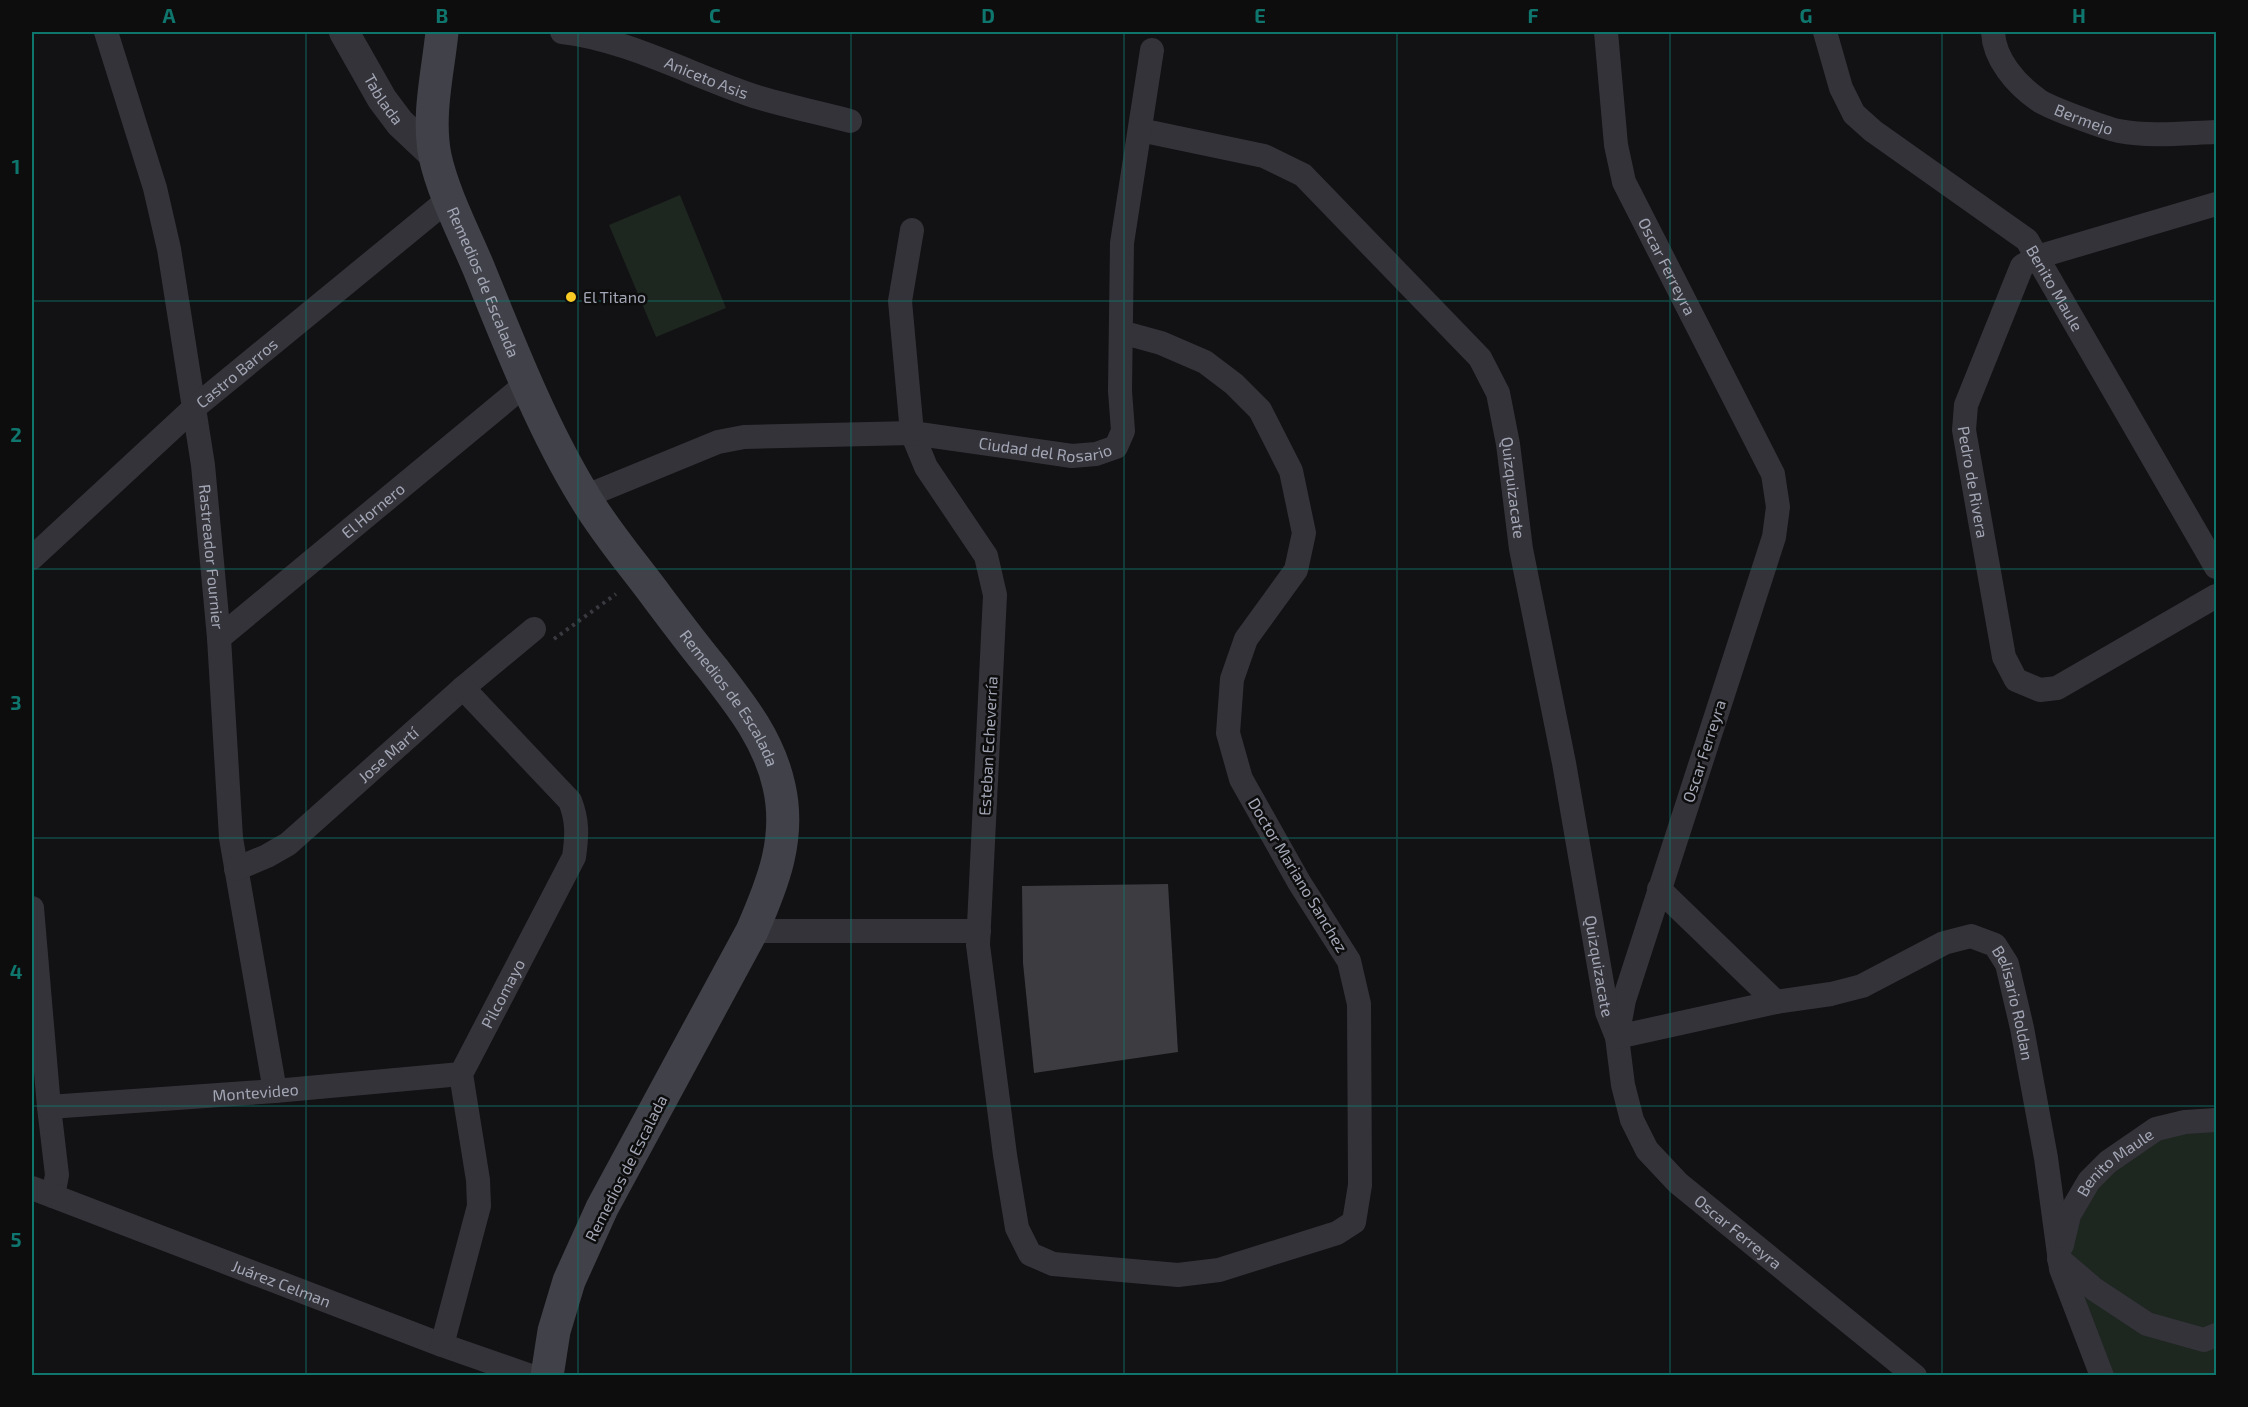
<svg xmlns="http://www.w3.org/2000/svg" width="2248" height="1407" viewBox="0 0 2248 1407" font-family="'Exo 2',sans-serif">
	<rect width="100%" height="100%" fill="#121214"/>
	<path fill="#1e2620" d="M680,195L726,308L656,337L609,225Z
		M2216,1120V1375H2103L2059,1259L2108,1162L2185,1122Z"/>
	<path fill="#3c3c41" d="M1168,884L1178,1052L1034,1073L1023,963L1022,886Z"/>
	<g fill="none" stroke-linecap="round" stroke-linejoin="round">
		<path stroke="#393a40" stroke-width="4" stroke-dasharray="3 4.5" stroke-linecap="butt" d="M554,639L616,594"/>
		<g stroke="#333339" stroke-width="24">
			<path id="s1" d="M106,32L155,188L169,249L194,408L203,465L219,638L231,838L275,1091"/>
			<path id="s2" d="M562,32C627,39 695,77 757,97C788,106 819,113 850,121"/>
			<path id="s3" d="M1606,32L1616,145L1624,182L1773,474L1778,507L1774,537L1624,1000L1617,1037L1623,1085L1632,1120L1647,1150L1678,1183L1915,1376"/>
			<path id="s4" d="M1825,32L1841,88L1854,114L1873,131L2027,240L2216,567"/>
			<path id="s5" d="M1993,32C1994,59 2016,84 2037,99C2047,107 2105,128 2119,131C2151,137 2185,133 2216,132"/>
			<path id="s6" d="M1140,130L1264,156L1303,175L1480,358L1498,393L1508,444L1521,549L1564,763L1607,1012L1617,1037L1776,1002"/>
			<path id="s7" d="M2216,204L2037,257L2022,266L1966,405L1964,430L2004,657L2016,680L2040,690L2057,688L2216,596"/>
			<path d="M912,230L900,301L912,433L926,467L986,556L995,595L978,945L1005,1155L1017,1228L1030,1254L1053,1264L1178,1275L1219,1270L1337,1233L1354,1222L1360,1185L1359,1004L1349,961L1299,882L1241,779L1228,733L1232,679L1246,639L1296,570L1304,533L1291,471L1260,410L1234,384L1205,362L1161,343L1121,332"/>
			<path id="s8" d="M584,497L718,442L744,437L912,433L1072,456L1096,454L1116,447L1123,431L1120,391L1122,243L1152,50"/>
			<path id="s9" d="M32,558L194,408L450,198"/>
			<path id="s10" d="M219,638L527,383"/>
			<path id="s11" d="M236,869L267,856L288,844L463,688L534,629"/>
			<path id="s12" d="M1659,889L1776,1002L1831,994L1862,986L1944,943L1971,936L1995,945L2007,964L2022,1028L2046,1158L2061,1269L2102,1376"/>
			<path d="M32,908L49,1107L57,1175L53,1196"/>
			<path d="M752,931H979"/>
			<path id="s13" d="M49,1107L275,1091L461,1074"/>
			<path id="s14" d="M32,1188L442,1345L531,1376"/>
			<path id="s15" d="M2062,1245L2069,1215L2089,1181L2108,1162L2156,1129L2185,1122L2216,1120"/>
			<path d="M2059,1259L2094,1289L2147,1324L2204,1340L2216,1335"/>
			<path id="s16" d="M442,1345L479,1206L478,1180L461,1074L574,857C577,836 578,821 570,801L463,688"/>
		</g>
		<path stroke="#333339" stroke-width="30" id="s17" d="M344,32L382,99L400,123L435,156"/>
		<path stroke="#414249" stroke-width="33" id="s18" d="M442,32C438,72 427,115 435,156C443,193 464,233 479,269C509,343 542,428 584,496C605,532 633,564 658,598C676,622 694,646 713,669C741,705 769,740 779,786C791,838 773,883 752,931L602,1208L569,1281L554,1331L547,1376"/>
	</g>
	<path fill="none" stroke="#0f766e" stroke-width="1.5" stroke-opacity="0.55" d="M306,32V1376M578,32V1376M851,32V1376M1124,32V1376M1397,32V1376M1670,32V1376M1942,32V1376M32,301H2216M32,569H2216M32,838H2216M32,1106H2216"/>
	<circle fill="#f9ca24" stroke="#0d0d0e" stroke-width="2" cx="571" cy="297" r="6"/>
	<g text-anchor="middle" stroke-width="5" stroke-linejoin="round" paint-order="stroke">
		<g font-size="16" fill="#a3a6b5" stroke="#0d0d0e">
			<text dy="6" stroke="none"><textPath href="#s2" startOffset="152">Aniceto Asis</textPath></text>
			<text dy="6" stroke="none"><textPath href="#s17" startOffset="78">Tablada</textPath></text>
			<text dy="6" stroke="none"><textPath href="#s5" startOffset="134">Bermejo</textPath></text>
			<text dy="6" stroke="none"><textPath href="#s3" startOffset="246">Oscar Ferreyra</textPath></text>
			<text dy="6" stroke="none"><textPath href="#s18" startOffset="260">Remedios de Escalada</textPath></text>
			<text dy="6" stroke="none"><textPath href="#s4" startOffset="357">Benito Maule</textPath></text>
			<text dy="6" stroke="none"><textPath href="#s9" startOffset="276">Castro Barros</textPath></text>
			<text dy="6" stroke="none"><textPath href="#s8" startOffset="474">Ciudad del Rosario</textPath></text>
			<text dy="6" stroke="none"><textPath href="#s7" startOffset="432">Pedro de Rivera</textPath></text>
			<text dy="6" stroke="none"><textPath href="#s6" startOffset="560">Quizquizacate</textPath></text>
			<text dy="6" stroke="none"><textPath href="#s10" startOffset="200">El Hornero</textPath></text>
			<text dy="6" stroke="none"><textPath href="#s1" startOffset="537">Rastreador Fournier</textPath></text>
			<text dy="6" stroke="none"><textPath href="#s18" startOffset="746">Remedios de Escalada</textPath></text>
			<text transform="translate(988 746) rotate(-87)" y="6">Esteban Echeverría</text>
			<text transform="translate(1704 751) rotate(-72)" y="6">Oscar Ferreyra</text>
			<text dy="6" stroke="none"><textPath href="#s11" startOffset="192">Jose Martí</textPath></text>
			<text transform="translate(1298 875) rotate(59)" y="6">Doctor Mariano Sanchez</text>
			<text dy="6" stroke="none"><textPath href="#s6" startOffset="1046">Quizquizacate</textPath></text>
			<text dy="6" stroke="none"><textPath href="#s16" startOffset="368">Pilcomayo</textPath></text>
			<text dy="6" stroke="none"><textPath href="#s12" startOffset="458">Belisario Roldan</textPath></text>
			<text dy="6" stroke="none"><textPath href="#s13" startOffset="207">Montevideo</textPath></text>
			<text dy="6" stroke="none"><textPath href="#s15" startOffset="102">Benito Maule</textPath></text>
			<text transform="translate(626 1168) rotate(-63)" y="6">Remedios de Escalada</text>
			<text dy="6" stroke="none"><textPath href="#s3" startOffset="1308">Oscar Ferreyra</textPath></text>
			<text dy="6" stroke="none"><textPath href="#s14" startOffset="267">Juárez Celman</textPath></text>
		</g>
		<g font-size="16" fill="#a3a6b5" stroke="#0d0d0e" text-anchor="start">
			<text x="583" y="303">El Titano</text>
		</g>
	</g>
	<rect width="2248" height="1407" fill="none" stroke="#0d0d0e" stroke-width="66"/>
	<rect x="33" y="33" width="2182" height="1341" fill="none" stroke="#0f766e" stroke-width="2"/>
	<g font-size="20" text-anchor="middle" font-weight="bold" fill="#0f766e">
		<text x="169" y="23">A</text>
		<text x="442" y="23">B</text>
		<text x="715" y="23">C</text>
		<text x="988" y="23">D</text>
		<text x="1260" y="23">E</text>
		<text x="1533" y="23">F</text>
		<text x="1806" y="23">G</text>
		<text x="2079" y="23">H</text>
		<text x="16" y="174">1</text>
		<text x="16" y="442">2</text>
		<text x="16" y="710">3</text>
		<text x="16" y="979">4</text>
		<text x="16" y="1247">5</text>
	</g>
</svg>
